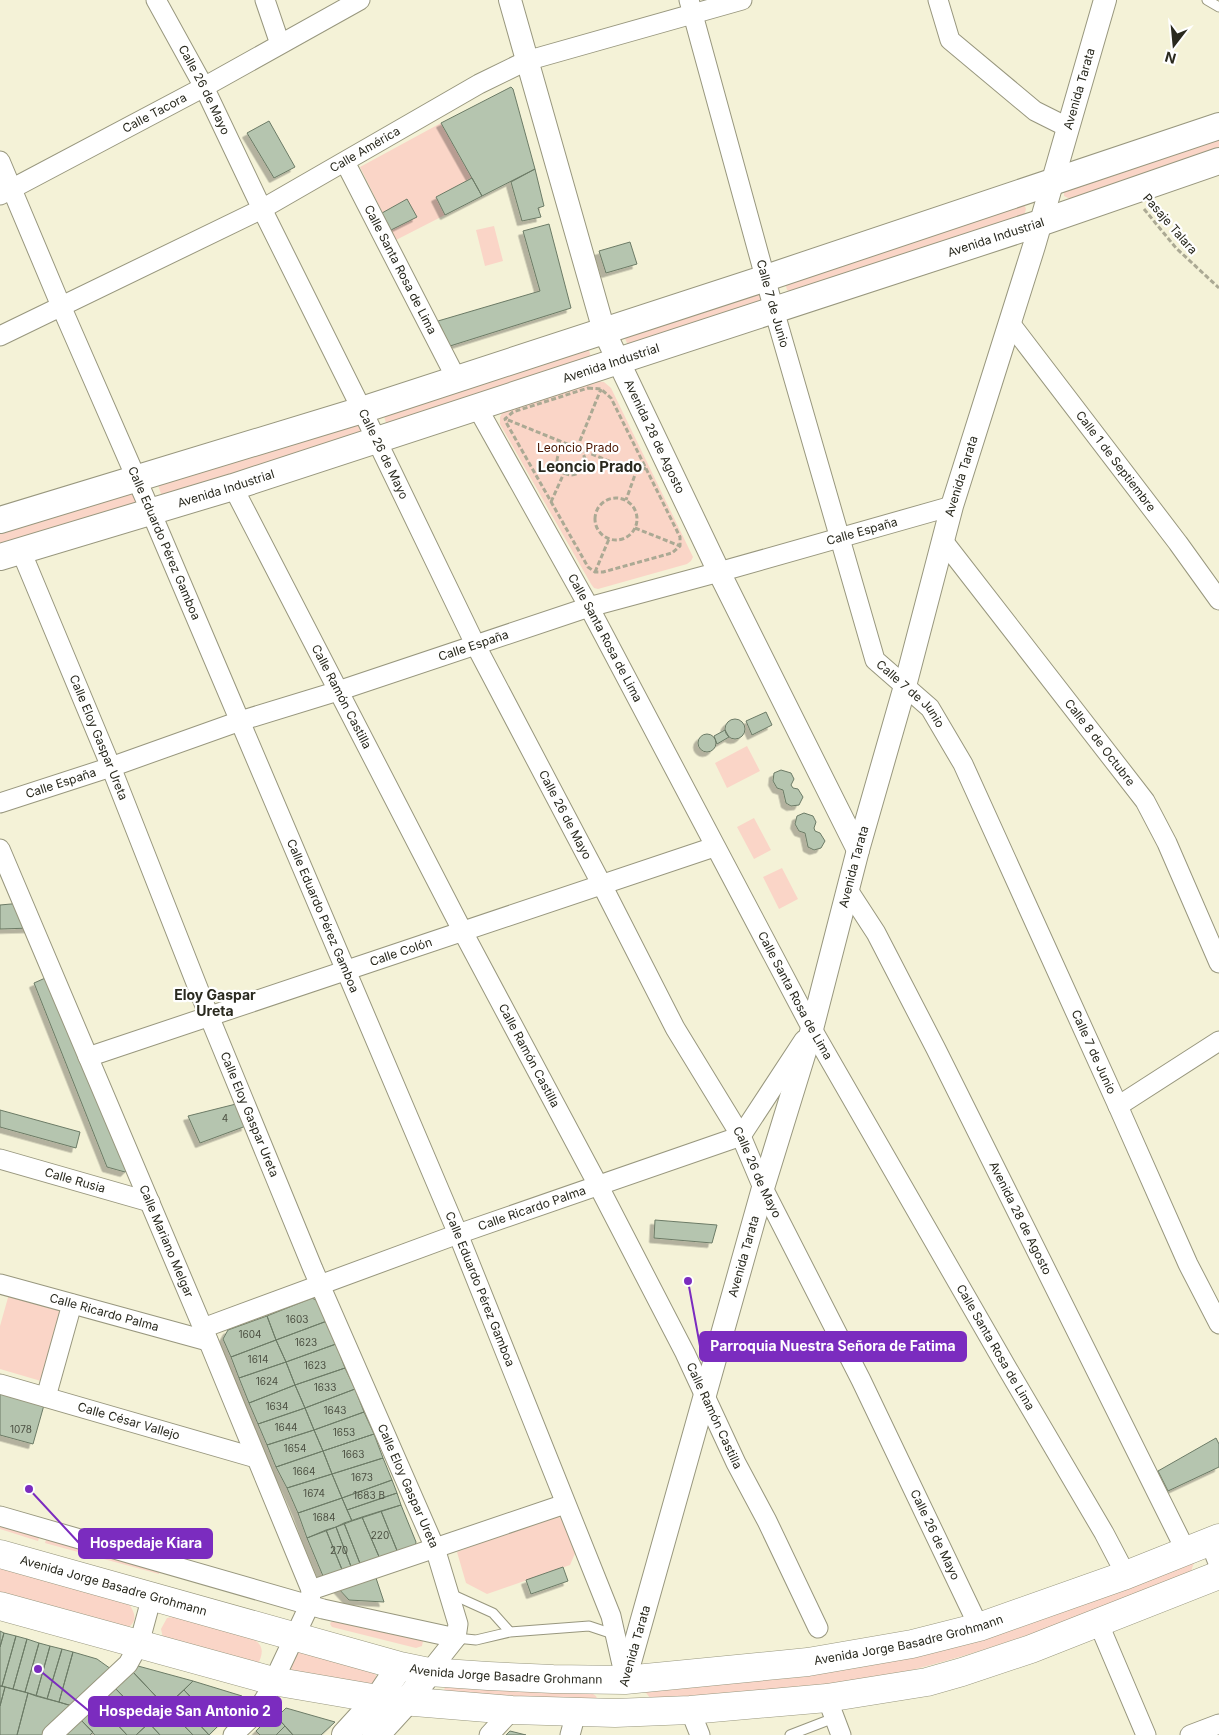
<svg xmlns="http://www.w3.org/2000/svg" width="1219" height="1735" viewBox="0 0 1219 1735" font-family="Inter,sans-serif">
	<defs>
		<filter id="shadow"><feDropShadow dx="-4.5" dy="4.5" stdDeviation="0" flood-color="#0004"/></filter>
	</defs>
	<rect width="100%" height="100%" fill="#f4f2d7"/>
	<path fill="#fad5c7" d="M441,123L482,196L396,240L360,167Z
		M1219,137V153L1072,200L1064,196V190Z
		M1024,204L1026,209L1024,216L792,293L787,290L785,282Z
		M494,226L503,261L485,266L476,230Z
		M758,287L763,304L633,346L627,343L624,336Z
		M588,347L591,357L392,426L386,423L384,416Z
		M596,381L604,382L611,388L693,557L691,561L687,564L598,589L594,588L591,584L500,424V417L504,410Z
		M360,422L362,430L356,438L167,496L161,494L158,485Z
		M134,490L136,500L134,505L0,545V531Z
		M747,746L760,771L727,788L715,763Z
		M754,818L771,850L754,859L737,827Z
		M782,868L798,899L779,909L763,877Z
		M9,1294L58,1303L63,1314L41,1381L0,1369V1326Z
		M553,1515L561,1518L576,1551L570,1565L487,1594L466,1583L457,1552Z
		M0,1523L40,1535L38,1541L0,1529Z
		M47,1536L160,1568L159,1574L45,1543Z
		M1186,1559L1194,1563L1190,1574C1086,1614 983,1656 873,1679C800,1694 725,1695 650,1698L644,1690L783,1677Z
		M0,1567L129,1604C138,1617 136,1624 122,1631L0,1598Z
		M178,1616L248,1636C261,1643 265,1648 259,1662L249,1666L163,1638L161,1629L167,1618Z
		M334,1621L420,1637L423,1641L422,1646L416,1648L332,1627L330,1624L331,1622Z
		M300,1651L374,1671L377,1678L374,1689L292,1672C290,1663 292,1656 300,1651Z
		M449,1682L593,1694L596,1696L598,1702L596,1705L444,1692L445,1686Z"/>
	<path fill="#b5c5af" stroke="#6c7b66" filter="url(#shadow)" d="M511,87L513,89L535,169L482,196L441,123Z
		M269,121L295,167L274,178L247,133Z
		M535,169L544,206L538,208L541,217L522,221L511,182Z
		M472,178L482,196L445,215L436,197Z
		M407,199L417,217L391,230L382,213Z
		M549,224L571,308L450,346L438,321L540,291L523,231Z
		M630,242L637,264L606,273L599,251Z
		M766,712L772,725L752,735L746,721Z
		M725 729a10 10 0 1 1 20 0a10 10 0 1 1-20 0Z
		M725,730L729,737L717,744L714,736Z
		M698 743a9 9 0 1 1 18 0a9 9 0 1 1-18 0Z
		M781,770L791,773L794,779L791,785L793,788L798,789L803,797L799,805L791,806L786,803L783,790L777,788L773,781L774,773Z
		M804,813L813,816L816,822L814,828L815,831L820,833L825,841L821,848L814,850L808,847L805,833L799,831L795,824L797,816Z
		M22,903L32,928L0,929V905Z
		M52,975L132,1165L125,1172L107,1167L34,983Z
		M240,1103L246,1126L200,1143L188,1116Z
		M0,1110L80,1132L76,1148L0,1127Z
		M655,1220L717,1225L712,1243L654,1238Z
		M312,1298L318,1301L327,1321L276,1340L267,1316Z
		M267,1316L276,1340L231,1357L223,1339L228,1330Z
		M327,1321L336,1344L286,1362L276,1340Z
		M276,1340L286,1362L239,1378L231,1357Z
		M336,1344L345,1368L295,1385L286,1362Z
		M286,1362L295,1385L249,1403L239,1378Z
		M345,1368L355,1389L305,1408L295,1385Z
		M0,1385L46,1398L33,1444L0,1435Z
		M295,1385L305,1408L258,1424L249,1403Z
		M355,1389L364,1412L314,1430L305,1408Z
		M305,1408L314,1430L267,1445L258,1424Z
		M364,1412L374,1434L323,1451L314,1430Z
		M314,1430L323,1451L276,1467L267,1445Z
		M374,1434L383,1458L332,1474L323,1451Z
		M1216,1438L1219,1444V1467L1168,1491L1158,1471Z
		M323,1451L332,1474L287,1488L276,1467Z
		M383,1458L392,1480L342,1498L332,1474Z
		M332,1474L342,1498L298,1513L287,1488Z
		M392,1480L397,1493L347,1510L342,1498Z
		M397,1493L401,1505L352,1521L347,1510Z
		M342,1498L352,1521L307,1538L298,1513Z
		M401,1505L416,1542L415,1547L398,1553L381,1511Z
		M381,1511L398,1553L380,1559L362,1517Z
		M362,1517L380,1559L361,1566L344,1523Z
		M344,1523L361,1566L352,1569L336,1527Z
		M336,1527L352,1569L343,1572L326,1530Z
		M326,1530L343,1572L329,1578L323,1576L307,1538Z
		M563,1567L568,1581L531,1594L526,1580Z
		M376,1578L384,1602L349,1600L337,1587Z
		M0,1631L4,1633L0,1647Z
		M4,1633L16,1636L2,1686H0V1647Z
		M16,1636L27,1639L13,1689L2,1686Z
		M27,1639L39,1643L25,1692L13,1689Z
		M39,1643L50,1646L36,1696L25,1692Z
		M50,1646L62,1649L47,1699L36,1696Z
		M62,1649L73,1652L59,1702L47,1699Z
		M73,1652L97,1659L111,1669L72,1706L59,1702Z
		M138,1666L193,1681L166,1707L132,1671Z
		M132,1671L166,1707L149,1723L115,1688Z
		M193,1681L242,1696L244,1702L218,1726L184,1690Z
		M0,1686L5,1687L0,1706Z
		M5,1687L28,1693L17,1735H0V1706Z
		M115,1688L149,1723L136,1735H127L98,1704Z
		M184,1690L218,1726L209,1735L175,1698Z
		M28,1693L72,1706L42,1735H17Z
		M175,1698L209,1735H193L166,1707Z
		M98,1704L127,1735H95L81,1720Z
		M166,1707L193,1735H160L149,1723Z
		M286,1708L335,1722L321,1735H293L277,1717Z
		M273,1714L285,1726L276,1735H260L256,1731Z
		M81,1720L93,1732L90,1735H64Z
		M149,1723L160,1735H136Z
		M285,1726L293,1735H276Z
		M510,1731L526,1735H506Z"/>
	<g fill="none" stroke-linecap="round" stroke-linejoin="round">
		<g stroke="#98977e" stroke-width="11">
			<path id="service" d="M1207,0L1219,7
				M451,1594L493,1613L510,1632
				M456,1638L476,1640L510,1632L589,1626L616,1635
				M790,1735L834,1718"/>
		</g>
		<g stroke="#98977e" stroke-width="21">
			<g id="minor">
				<path id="s1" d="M156,0L204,87L262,209L362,410L475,644L602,885L675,1028L741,1136L763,1188L861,1380L979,1627"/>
				<path d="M265,0L280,44"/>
				<path id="s2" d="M689,0L774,310L875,660L930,708L963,764L1118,1106L1188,1264L1219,1324"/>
				<path d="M938,0L950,40L1035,111L1067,127"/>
				<path id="s3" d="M0,161L61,306L151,512L458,1234L611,1616L625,1678"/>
				<path id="s4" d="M345,162L456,378"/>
				<path id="s5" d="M0,195L204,87L360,0"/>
				<path id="s6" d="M1010,323L1178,543L1219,600"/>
				<path id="s7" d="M0,336L262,209L479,84L526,61L742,0"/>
				<path id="s8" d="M477,407L589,607L812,1029L1007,1368L1104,1533L1126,1575"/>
				<path id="s9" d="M233,487L463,932L598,1185L685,1353L736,1463L767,1521L818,1628"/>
				<path id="s10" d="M944,542L1145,801L1167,843L1219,963"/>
				<path id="s11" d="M21,551L111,767L209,1016L313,1269L435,1548L458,1624L456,1638L429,1672"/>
				<path id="s12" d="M0,803L111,767L240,721L338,691L589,607L719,572L952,506"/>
				<path id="s13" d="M0,849L203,1328L311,1590L310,1604L267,1695L256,1713L233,1735"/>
				<path id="s14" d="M848,890L876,933L936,1049L1186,1551"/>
				<path id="s15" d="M88,1057L714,847"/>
				<path d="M1118,1106L1219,1041"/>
				<path id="s16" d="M0,1159L150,1202"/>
				<path id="s17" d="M0,1284L208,1341"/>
				<path id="s18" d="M203,1328L458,1234L741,1136L804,1040"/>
				<path id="s19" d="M0,1384L256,1458"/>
				<path d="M46,1397L72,1304"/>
				<path d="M0,1516L323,1609L456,1638"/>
				<path d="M311,1590L565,1504"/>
				<path d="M1098,1622L1146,1735"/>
				<path d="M827,1698L841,1735"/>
				<path d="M690,1710L700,1735"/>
				<path d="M52,1735L128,1664L139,1644L152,1596"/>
				<path d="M489,1735L512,1710"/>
				<path d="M570,1735L576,1713"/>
				<path d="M1190,1735L1219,1724"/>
			</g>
		</g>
		<g stroke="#98977e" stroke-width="24">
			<g id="tertiary">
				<path id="s20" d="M510,0L604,331L719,572L858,850"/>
				<path d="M1211,1541L1219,1561"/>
				<path id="s21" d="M625,1680L763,1188L812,1029L858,850L905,686L952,506L1034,246L1105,0"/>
			</g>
		</g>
		<g stroke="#98977e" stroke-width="28">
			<g id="secondary">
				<path d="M0,520L362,410L766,278L1219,126"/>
				<path id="s22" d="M0,557L233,487L1040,223L1219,161"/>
				<path d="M345,1735L378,1699L400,1666"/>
				<path d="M376,1735L407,1701L429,1672"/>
			</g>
		</g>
		<g stroke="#98977e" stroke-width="29">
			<g id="trunk">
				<path id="s23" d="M0,1554L400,1666L429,1672L488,1676L553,1679L625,1680L808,1662L912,1644L979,1627L1126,1575L1219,1538"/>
				<path d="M0,1606L273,1681L378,1699L512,1710L615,1713L690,1710L827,1698L927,1682L962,1672L1031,1649L1219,1575"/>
			</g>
		</g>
		<path stroke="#aba994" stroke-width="3" stroke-dasharray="5 2.5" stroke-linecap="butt" d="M1144,209L1176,248L1219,288
			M588,388L601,389L611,398L680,537V546L672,553L603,572H595L588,567L507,424L505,419L513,412Z
			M508,420L636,472L626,500
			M557 461a14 14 0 1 1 28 0a14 14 0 1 1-28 0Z
			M577,448L601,389
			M636,472L646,468
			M595 519a21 21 0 1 1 42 0a21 21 0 1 1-42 0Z
			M551,502L564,473
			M635,528L680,546
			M595,572L609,539"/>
		<use href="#service" stroke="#fff" stroke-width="9"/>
		<use href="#minor" stroke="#fff" stroke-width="19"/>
		<use href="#tertiary" stroke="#fff" stroke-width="22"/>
		<use href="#secondary" stroke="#fff" stroke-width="26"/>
		<use href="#trunk" stroke="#fff" stroke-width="28"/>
	</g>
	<g text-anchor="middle" stroke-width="4.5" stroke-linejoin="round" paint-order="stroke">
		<g font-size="10" fill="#4c5042">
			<text x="225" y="1122">4</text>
			<text x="297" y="1323">1603</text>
			<text x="250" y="1338">1604</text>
			<text x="306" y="1346">1623</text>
			<text x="258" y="1363">1614</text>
			<text x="315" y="1369">1623</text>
			<text x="267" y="1385">1624</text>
			<text x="325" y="1391">1633</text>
			<text x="277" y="1410">1634</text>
			<text x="335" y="1414">1643</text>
			<text x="286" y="1431">1644</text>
			<text x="21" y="1433">1078</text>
			<text x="344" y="1436">1653</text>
			<text x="295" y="1452">1654</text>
			<text x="353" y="1458">1663</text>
			<text x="304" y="1475">1664</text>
			<text x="362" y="1481">1673</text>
			<text x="314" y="1497">1674</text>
			<text x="369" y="1499">1683 B</text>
			<text x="324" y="1521">1684</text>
			<text x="380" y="1539">220</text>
			<text x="339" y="1554">270</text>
		</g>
		<g font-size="12" fill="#29291e" stroke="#fff">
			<text dy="4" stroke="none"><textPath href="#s21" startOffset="1655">Avenida Tarata</textPath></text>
			<text dy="4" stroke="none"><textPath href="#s1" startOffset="102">Calle 26 de Mayo</textPath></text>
			<text dy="4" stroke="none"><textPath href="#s5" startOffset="175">Calle Tacora</textPath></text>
			<text dy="4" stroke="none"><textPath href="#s7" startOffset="410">Calle América</textPath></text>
			<text transform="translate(1170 224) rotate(49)" y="4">Pasaje Talara</text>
			<text dy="4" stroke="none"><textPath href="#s22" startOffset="1046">Avenida Industrial</textPath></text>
			<text dy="4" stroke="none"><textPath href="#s4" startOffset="121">Calle Santa Rosa de Lima</textPath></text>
			<text dy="4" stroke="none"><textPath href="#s2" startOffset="315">Calle 7 de Junio</textPath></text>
			<text dy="4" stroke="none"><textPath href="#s22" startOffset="641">Avenida Industrial</textPath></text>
			<text dy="4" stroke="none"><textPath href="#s20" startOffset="461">Avenida 28 de Agosto</textPath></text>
			<text dy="4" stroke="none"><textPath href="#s1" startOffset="508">Calle 26 de Mayo</textPath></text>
			<text dy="4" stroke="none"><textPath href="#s6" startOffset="174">Calle 1 de Septiembre</textPath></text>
			<text dy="4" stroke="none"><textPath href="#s21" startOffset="1250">Avenida Tarata</textPath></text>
			<text dy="4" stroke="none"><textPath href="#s22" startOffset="236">Avenida Industrial</textPath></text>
			<text dy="4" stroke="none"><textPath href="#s12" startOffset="904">Calle España</textPath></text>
			<text dy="4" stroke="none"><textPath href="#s3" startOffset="416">Calle Eduardo Pérez Gamboa</textPath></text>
			<text dy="4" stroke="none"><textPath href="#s8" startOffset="264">Calle Santa Rosa de Lima</textPath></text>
			<text dy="4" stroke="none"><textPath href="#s12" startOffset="499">Calle España</textPath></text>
			<text dy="4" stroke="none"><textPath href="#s2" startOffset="735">Calle 7 de Junio</textPath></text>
			<text dy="4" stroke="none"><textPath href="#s9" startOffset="236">Calle Ramón Castilla</textPath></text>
			<text dy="4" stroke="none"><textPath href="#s11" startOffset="202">Calle Eloy Gaspar Ureta</textPath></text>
			<text dy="4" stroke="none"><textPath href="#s10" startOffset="254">Calle 8 de Octubre</textPath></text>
			<text dy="4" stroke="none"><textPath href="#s12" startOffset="64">Calle España</textPath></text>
			<text dy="4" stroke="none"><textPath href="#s1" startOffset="912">Calle 26 de Mayo</textPath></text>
			<text dy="4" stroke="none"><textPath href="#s21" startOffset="845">Avenida Tarata</textPath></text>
			<text dy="4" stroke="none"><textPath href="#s3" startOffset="821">Calle Eduardo Pérez Gamboa</textPath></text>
			<text dy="4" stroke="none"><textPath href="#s15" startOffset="330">Calle Colón</textPath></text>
			<text dy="4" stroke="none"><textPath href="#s8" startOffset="669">Calle Santa Rosa de Lima</textPath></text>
			<text dy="4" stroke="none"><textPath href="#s2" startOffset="1140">Calle 7 de Junio</textPath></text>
			<text dy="4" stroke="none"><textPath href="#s9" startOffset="641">Calle Ramón Castilla</textPath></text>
			<text dy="4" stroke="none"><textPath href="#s11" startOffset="608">Calle Eloy Gaspar Ureta</textPath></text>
			<text dy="4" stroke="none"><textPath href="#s1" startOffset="1318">Calle 26 de Mayo</textPath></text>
			<text dy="4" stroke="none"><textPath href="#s16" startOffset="78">Calle Rusia</textPath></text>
			<text dy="4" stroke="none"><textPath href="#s18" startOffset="350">Calle Ricardo Palma</textPath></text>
			<text dy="4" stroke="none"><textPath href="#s14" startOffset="371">Avenida 28 de Agosto</textPath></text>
			<text dy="4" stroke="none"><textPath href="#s13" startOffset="426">Calle Mariano Melgar</textPath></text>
			<text dy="4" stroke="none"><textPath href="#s21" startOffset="440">Avenida Tarata</textPath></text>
			<text dy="4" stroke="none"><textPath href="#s3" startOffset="1226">Calle Eduardo Pérez Gamboa</textPath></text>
			<text dy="4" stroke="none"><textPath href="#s17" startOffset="108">Calle Ricardo Palma</textPath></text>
			<text dy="4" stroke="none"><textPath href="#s8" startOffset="1074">Calle Santa Rosa de Lima</textPath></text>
			<text dy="4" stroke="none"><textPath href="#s9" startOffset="1046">Calle Ramón Castilla</textPath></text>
			<text dy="4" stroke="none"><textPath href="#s19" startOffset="134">Calle César Vallejo</textPath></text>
			<text dy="4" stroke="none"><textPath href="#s11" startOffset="1012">Calle Eloy Gaspar Ureta</textPath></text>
			<text dy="4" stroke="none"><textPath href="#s1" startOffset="1722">Calle 26 de Mayo</textPath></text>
			<text dy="4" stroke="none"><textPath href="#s23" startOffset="118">Avenida Jorge Basadre Grohmann</textPath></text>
			<text dy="4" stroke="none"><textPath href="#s23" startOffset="928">Avenida Jorge Basadre Grohmann</textPath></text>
			<text transform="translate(635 1646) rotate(-74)" y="4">Avenida Tarata</text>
			<text dy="4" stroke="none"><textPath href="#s23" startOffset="522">Avenida Jorge Basadre Grohmann</textPath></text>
		</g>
		<g font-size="12" fill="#4a1501" stroke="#fff">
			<text x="578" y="452">Leoncio Prado</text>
		</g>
		<g font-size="14" font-weight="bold" fill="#29291e" stroke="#fff">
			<text x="215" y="1000">Eloy Gaspar<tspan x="215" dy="16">Ureta</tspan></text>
		</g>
		<g font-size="15" font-weight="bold" fill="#29291e" stroke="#fff">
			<text x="590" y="472">Leoncio Prado</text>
		</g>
	</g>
	<path fill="none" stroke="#7b2cbf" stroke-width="2" d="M688 1281L700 1346M29 1489L79 1543M38 1669L89 1711"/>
	<g fill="#7b2cbf" stroke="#fff" stroke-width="2">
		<circle cx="688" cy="1281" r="5"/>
		<circle cx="29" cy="1489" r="5"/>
		<circle cx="38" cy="1669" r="5"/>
	</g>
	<g fill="#7b2cbf" stroke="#7b2cbf" stroke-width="2">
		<rect x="700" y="1332" width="266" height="29" rx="5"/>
		<rect x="79" y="1529" width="133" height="29" rx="5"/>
		<rect x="89" y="1697" width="192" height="29" rx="5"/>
	</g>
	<g font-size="14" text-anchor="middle" font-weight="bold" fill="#fff">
		<text x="833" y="1351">Parroquia Nuestra Señora de Fatima</text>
		<text x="146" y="1548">Hospedaje Kiara</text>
		<text x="185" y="1716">Hospedaje San Antonio 2</text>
	</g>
	<g transform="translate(1174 45) rotate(196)" stroke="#ffffff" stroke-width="4" paint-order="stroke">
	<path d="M0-4L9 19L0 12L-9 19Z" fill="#29291e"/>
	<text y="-8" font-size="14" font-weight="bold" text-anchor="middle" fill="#29291e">N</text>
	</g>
</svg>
